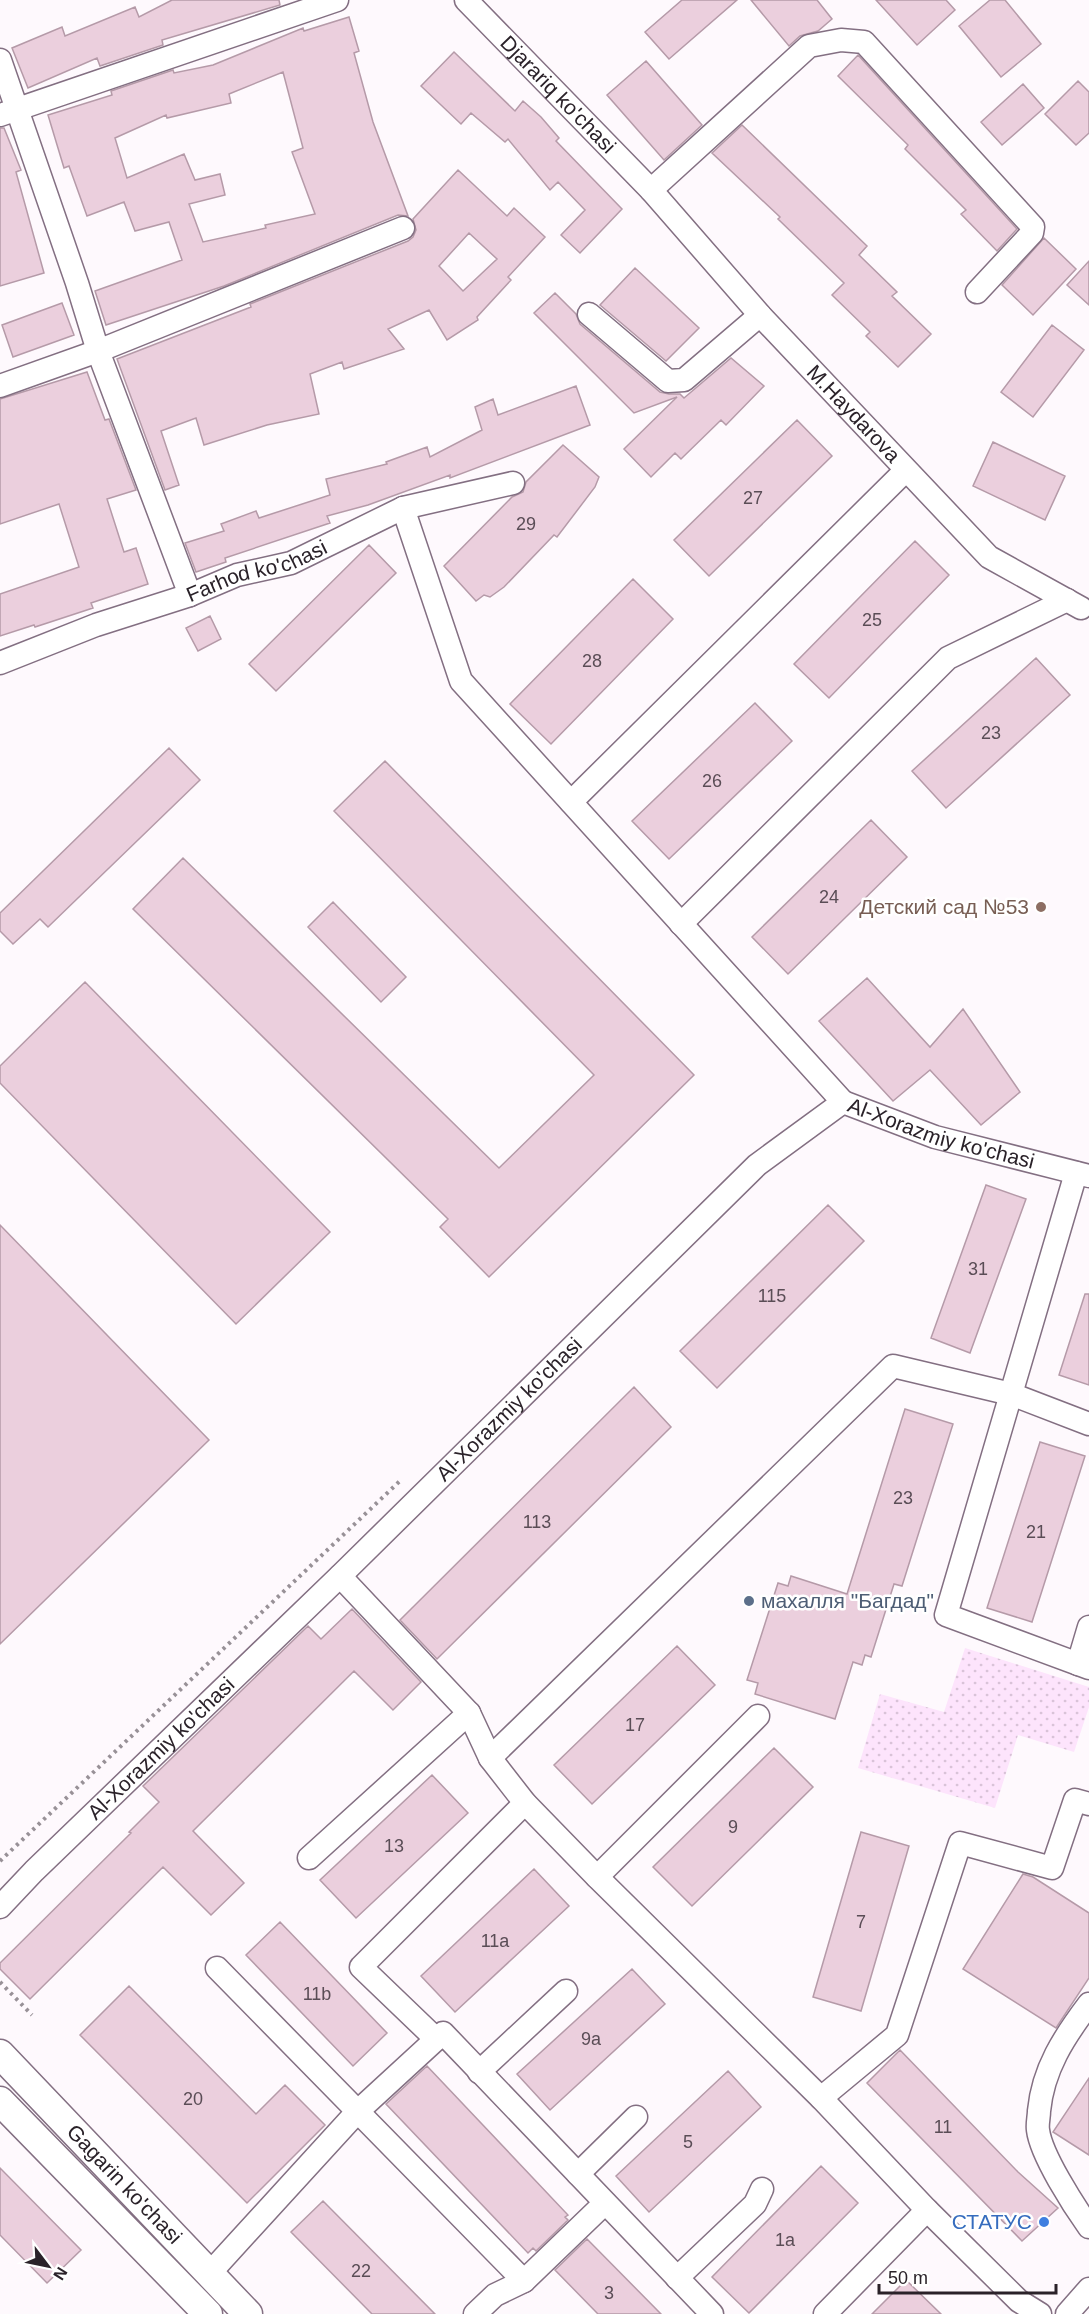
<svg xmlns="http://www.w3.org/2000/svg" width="1089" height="2314" viewBox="0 0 1089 2314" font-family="Helvetica,sans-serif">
	<defs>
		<pattern id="grass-dots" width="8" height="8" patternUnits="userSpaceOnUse" patternTransform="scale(1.5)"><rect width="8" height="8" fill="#fde4fc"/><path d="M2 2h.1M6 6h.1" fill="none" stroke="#d9c3d8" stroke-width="1.8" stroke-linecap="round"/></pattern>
	</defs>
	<rect width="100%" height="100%" fill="#fef9fd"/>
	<path fill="url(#grass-dots)" d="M965,1648L1089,1687V1707L1074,1752L1018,1735L995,1808L858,1768L880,1694L944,1712Z"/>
	<path fill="#ebcfdd" stroke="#b59aa8" stroke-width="1.5" fill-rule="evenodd" d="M172,0H279L280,5L162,40L163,45L100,66L97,58L28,88L12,48L62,27L65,36L135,7L139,17Z
		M682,0H737L669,59L645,32Z
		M751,0H817L832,19L818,31L800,36L789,46Z
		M876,0H946L955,10L917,45Z
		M990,0H1005L1041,44L1001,77L959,26Z
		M349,17L359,51L354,53L373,122L408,216L398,215L224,286L106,325L95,291L182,260L169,222L135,231L124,202L87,216L69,166L64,168L48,115L112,95L111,91L173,70L174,73L213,65L303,28L304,31ZM283,72L303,148L292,152L315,214L265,225L266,228L203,242L189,204L225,195L220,174L195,180L184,154L127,178L115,138L166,115L167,118L231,103L229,94Z
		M454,52L515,111L523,101L541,117L559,138L556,141L622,209L580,253L561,235L585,210L558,182L550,190L508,139L505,142L471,113L461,124L421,86Z
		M858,55L1017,229L997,251L961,214L966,210L905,149L908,145L838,76Z
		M646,61L702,125L664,160L607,95Z
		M1078,81L1089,92V133L1076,145L1045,114Z
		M1023,84L1044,108L1002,145L981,122Z
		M742,125L867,246L859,255L897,292L892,296L931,334L898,367L866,336L870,332L832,295L844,283L778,219L780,217L712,153Z
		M0,128H4L21,170L16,172L44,273L0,286Z
		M458,170L507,216L514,208L545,237L508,277L511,280L477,317L478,320L447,340L429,310L388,329L404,349L344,369L342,362L310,374L319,414L267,425L204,445L196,418L161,431L179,485L165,490L117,359L251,307L250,304L408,241L413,237L416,230L413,219ZM469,233L497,259L463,291L439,266Z
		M1044,238L1076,269L1033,315L1002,285Z
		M1089,261V305L1067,285Z
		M635,268L699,328L666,361L600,305Z
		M555,293L576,314L580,324L660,392L669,394H680L684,398L731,358L764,386L726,425L721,420L681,459L675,453L651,477L624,449L677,397L634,413L534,313Z
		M62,303L74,335L13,357L2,325Z
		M1052,325L1084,350L1033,417L1001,392Z
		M87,372L105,420L109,419L136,490L107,499L124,552L136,548L148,584L91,603L93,608L35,627L34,625L0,636V594L79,567L59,504L0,524V399Z
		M576,386L590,425L450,478V475L368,505L327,516L330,523L225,558L226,562L196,572L185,543L224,531L221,524L256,511L259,518L330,495L326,479L387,464L386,462L427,447L430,457L482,430L475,407L493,399L498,415Z
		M797,420L832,456L709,576L674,540Z
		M993,442L1065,476L1045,520L973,486Z
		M563,445L599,477L595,487L557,537L554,535L504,587L490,597L484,595L476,601L444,566L512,497L523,492L526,482Z
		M915,541L949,575L829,698L794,664Z
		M369,545L396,573L276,691L249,664Z
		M633,579L673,619L551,744L510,704Z
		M210,616L221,639L198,651L186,628Z
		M1036,658L1070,695L946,808L912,771Z
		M755,703L792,741L669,859L632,821Z
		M169,748L200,780L48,927L40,919L13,944L0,931V913Z
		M385,761L694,1075L489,1277L440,1227L448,1219L133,909L183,858L499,1168L594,1075L334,811Z
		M871,820L907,857L788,974L752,937Z
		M333,902L406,977L381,1002L308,927Z
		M867,978L930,1047L963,1009L1020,1092L981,1125L930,1070L893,1101L819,1021Z
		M85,982L330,1232L236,1324L0,1083V1066Z
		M986,1185L1026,1199L970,1353L931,1338Z
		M828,1205L864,1241L717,1388L680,1351Z
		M0,1225L209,1440L0,1644Z
		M1085,1294H1089V1385L1059,1375Z
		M634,1387L671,1427L437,1659L400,1620Z
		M905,1409L953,1424L902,1586L894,1584L871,1657L865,1655L862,1665L853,1662L835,1719L755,1694L758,1683L747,1680L778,1583L788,1586L791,1576L847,1594Z
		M1040,1442L1085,1456L1032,1622L987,1608Z
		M352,1609L421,1682L393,1710L354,1671L193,1831L244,1883L211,1915L163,1867L30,1999L0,1969V1963L131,1833L129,1832L159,1802L143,1786L308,1626L321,1639Z
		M677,1646L715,1685L592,1804L554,1765Z
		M774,1748L813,1787L692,1906L653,1867Z
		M432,1775L468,1813L356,1918L320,1880Z
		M861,1832L909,1846L861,2011L813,1997Z
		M534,1869L569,1906L455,2012L421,1976Z
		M1023,1874L1033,1877L1089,1913V1978L1056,2028L963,1969Z
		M280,1922L387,2033L353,2066L246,1955Z
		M632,1969L665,2004L550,2110L517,2074Z
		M129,1986L256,2114L285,2085L325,2125L247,2203L80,2035Z
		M900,2050L1018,2172L1058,2208L1022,2241L867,2083Z
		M427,2066L568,2215L565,2217L568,2220L536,2251L533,2248L528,2253L386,2104Z
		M728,2071L761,2107L649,2212L616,2176Z
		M1089,2078V2155L1053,2132Z
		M821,2166L858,2203L749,2313L712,2277Z
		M0,2168L81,2250L47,2283L0,2235Z
		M323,2201L435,2314H372L291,2232Z
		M587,2239L661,2314H598L555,2270Z
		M906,2280L941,2314H872Z"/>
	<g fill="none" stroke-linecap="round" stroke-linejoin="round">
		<g stroke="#836f82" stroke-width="25">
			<g id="minor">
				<path id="s1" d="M466,0L651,190L760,315L989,557L1081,608"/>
				<path d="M0,60L77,283L98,351L190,595"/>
				<path d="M0,115L337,0"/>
				<path d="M651,190L809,46L841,40L864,42L1033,227L1032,233L977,292"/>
				<path d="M589,314L668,381L684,380L760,315"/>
				<path d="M0,386L98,351L403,228"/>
				<path d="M403,508L461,681L843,1102"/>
				<path id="s2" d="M0,663L96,625L190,595L237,575L291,563L403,508L513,483"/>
				<path d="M571,802L905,471"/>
				<path d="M681,924L948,658L1067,600"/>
				<path d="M1076,1173L946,1615L1089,1668"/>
				<path d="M340,1576L469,1713L490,1758L525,1803L597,1877L821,2098L897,2035L960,1843L1052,1868L1075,1800L1089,1804"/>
				<path d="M1078,1664L1089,1627"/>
				<path d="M490,1758L893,1366L1011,1394L1089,1424"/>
				<path d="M309,1858L469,1713"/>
				<path d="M597,1877L758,1716"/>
				<path id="s3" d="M0,1907L34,1871L340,1576L757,1165L843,1102L935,1137L1089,1176"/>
				<path d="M217,1968L524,2281L605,2203"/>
				<path d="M1089,2004C1064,2037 1043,2069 1039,2111C1039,2117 1037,2124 1038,2130C1041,2155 1074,2206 1089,2227"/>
				<path d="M436,2039L361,1967L525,1803"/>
				<path d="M479,2072L566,1991"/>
				<path d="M821,2098L927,2210L1019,2301L1040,2314"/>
				<path d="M578,2174L636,2117"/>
				<path d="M209,2274L357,2112L443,2033L712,2314"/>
				<path d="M677,2278L755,2204L762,2189"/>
				<path d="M475,2314L495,2295L524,2281"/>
				<path d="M825,2314L927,2210"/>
				<path d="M1067,2314L1089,2289"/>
			</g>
		</g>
		<g stroke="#836f82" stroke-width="31">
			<g id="major">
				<path id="s4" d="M0,2054L248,2314"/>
				<path d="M0,2101L208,2314"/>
			</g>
		</g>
		<path stroke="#989197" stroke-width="4" stroke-dasharray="3 4.5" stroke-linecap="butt" d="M0,1861L402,1479
			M0,1982L32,2015"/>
		<use href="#minor" stroke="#fff" stroke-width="22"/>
		<use href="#major" stroke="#fff" stroke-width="28"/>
	</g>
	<circle fill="#8d6e63" stroke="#fff" stroke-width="2" cx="1041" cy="907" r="6"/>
	<circle fill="#5c6f8a" stroke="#fff" stroke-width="2" cx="749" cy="1601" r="6"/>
	<circle fill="#3f7fe0" stroke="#fff" stroke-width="2" cx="1044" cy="2222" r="6"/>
	<g text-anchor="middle" stroke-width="5" stroke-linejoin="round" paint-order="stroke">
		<g font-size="18" fill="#5a4d56">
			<text x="753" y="504">27</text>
			<text x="526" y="530">29</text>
			<text x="872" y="626">25</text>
			<text x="592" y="667">28</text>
			<text x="991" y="739">23</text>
			<text x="712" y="787">26</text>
			<text x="829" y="903">24</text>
			<text x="978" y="1275">31</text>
			<text x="772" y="1302">115</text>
			<text x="903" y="1504">23</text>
			<text x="537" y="1528">113</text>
			<text x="1036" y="1538">21</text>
			<text x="635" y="1731">17</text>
			<text x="733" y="1833">9</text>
			<text x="394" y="1852">13</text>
			<text x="861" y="1928">7</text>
			<text x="495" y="1947">11a</text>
			<text x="317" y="2000">11b</text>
			<text x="591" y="2045">9a</text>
			<text x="193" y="2105">20</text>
			<text x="943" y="2133">11</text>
			<text x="688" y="2148">5</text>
			<text x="785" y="2246">1a</text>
			<text x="361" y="2277">22</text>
			<text x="609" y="2299">3</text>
		</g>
		<g font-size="21" fill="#2a2229" stroke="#fff">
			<text dy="7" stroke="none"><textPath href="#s1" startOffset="132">Djarariq ko'chasi</textPath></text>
			<text dy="7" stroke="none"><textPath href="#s1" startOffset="567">M.Haydarova</textPath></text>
			<text dy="7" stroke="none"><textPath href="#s2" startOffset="273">Farhod ko'chasi</textPath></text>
			<text dy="7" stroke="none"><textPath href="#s3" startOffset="1270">Al-Xorazmiy ko'chasi</textPath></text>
			<text dy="7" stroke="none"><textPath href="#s3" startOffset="712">Al-Xorazmiy ko'chasi</textPath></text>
			<text dy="7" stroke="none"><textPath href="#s3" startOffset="226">Al-Xorazmiy ko'chasi</textPath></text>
			<text dy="7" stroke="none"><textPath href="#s4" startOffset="180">Gagarin ko'chasi</textPath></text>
		</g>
		<g font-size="21" fill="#785e54" stroke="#fff" text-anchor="end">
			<text x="1029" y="914">Детский сад №53</text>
		</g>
		<g font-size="21" fill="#4e5e75" stroke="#fff" text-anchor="start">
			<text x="761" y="1608">махалля "Багдад"</text>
		</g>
		<g font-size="21" fill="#366cbe" stroke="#fff" text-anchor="end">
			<text x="1032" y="2229">СТАТУС</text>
		</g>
	</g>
	<g transform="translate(48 2266) rotate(122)" stroke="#ffffff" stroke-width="4.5" paint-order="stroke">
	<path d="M0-4.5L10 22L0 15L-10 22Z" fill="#2a2229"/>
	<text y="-9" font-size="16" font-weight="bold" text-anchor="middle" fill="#2a2229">N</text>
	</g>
	<path d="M879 2284v9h177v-9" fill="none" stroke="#2a2229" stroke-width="3"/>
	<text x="888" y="2284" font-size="18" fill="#2a2229" stroke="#ffffff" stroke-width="4.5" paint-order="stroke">50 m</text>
</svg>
